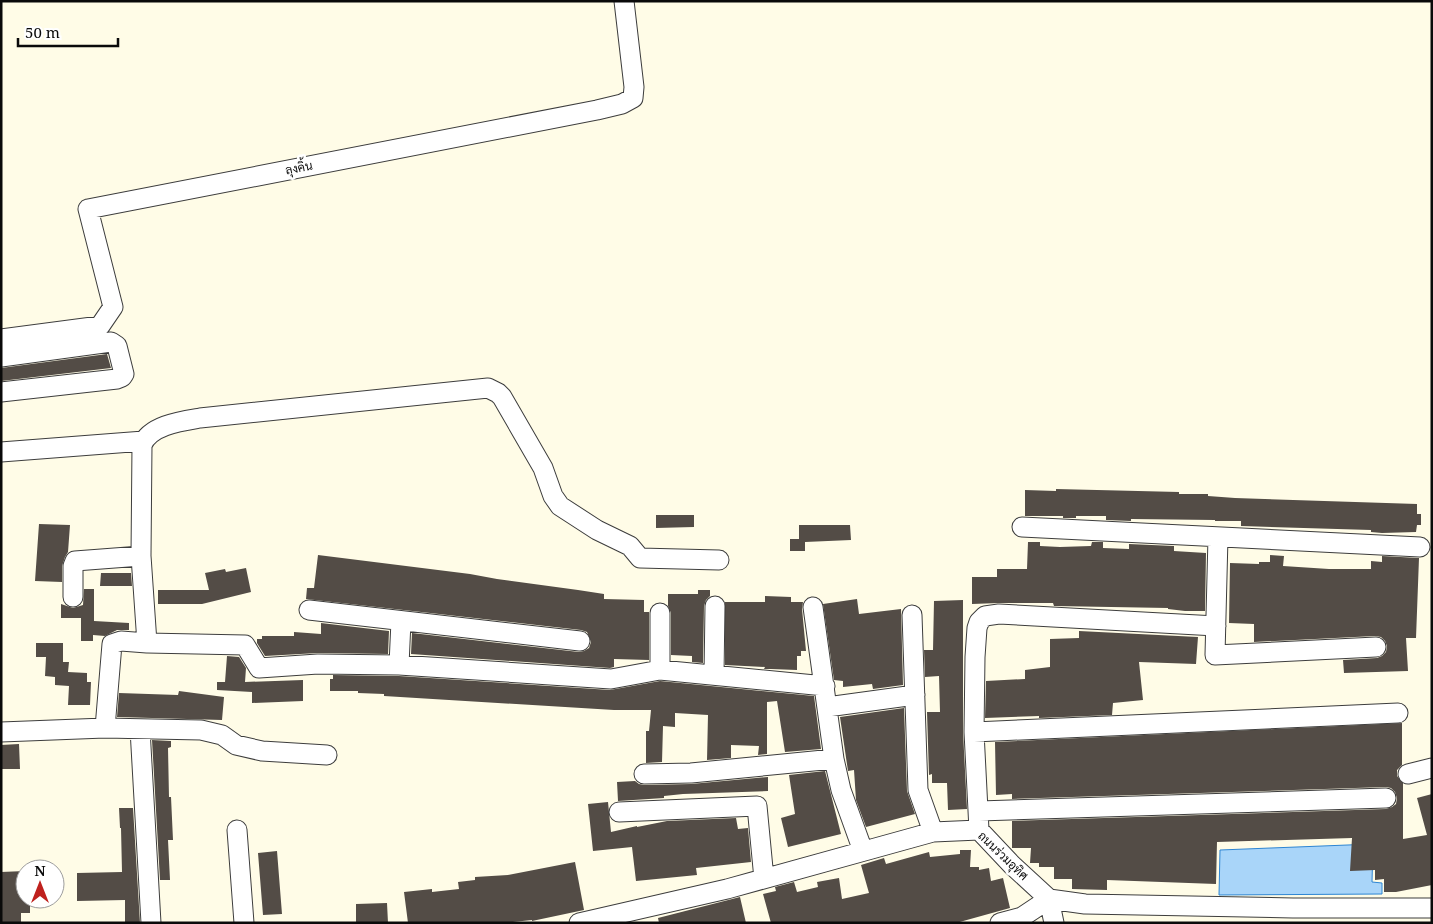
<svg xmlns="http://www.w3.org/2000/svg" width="1433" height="924" viewBox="0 0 1433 924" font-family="'Noto Serif',Sarabun,serif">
	<rect width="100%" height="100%" fill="#fffce7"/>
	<path fill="#a9d5f9" stroke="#2d85d3" d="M1373,844L1372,882L1382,883V894L1219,895L1220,850Z"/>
	<path fill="#534c46" d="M107,354L111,368L1,381V368Z
		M1056,489L1179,492V494H1208V496L1235,498L1417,504V514H1421V525H1417L1416,532L1382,533L1371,532V530L1241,526V521H1215V520L1131,519V521L1106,520V516H1076V518H1063V516H1025V490L1056,491Z
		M656,515H694V527L656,528Z
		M39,524L70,525L68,552L65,557L62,566V582L35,581Z
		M799,525H850L851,540L805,542V551H790V539H799Z
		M1028,542H1040V546L1060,547L1091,546L1092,542H1103V548L1129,549V544L1174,546V551L1206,553L1205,611H1185L1168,609V608L1054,606L1053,603H999L972,604V577H997V569H1027Z
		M318,555L470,574L497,579L578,590L604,594V599L644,600V612H649V660L614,659V667L610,668L411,654L412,633L579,652L584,651L589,648L591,642L587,632L581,630L306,599L307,588H314Z
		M1270,555L1284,556L1283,566L1329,569H1371V561L1382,562V556L1419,558L1416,638H1406L1408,671L1344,673L1343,660L1377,658L1382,656L1386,652L1387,646L1385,641L1381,637L1375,636L1254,642V624L1229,623L1230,563L1259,564V562H1270Z
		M246,568L251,592L202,604H158V590H209L205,573L225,569L226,572Z
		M101,573H131L132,586H100Z
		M84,589H94V621L129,623V630H117L105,636L93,635V641H81V618H61V604L73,608L83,605Z
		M698,590H710V596L706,600L704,606L703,663L692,662V656L671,655V613L668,606V594H698Z
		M765,596L791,597V602H803L802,609L806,651H801V656H797V670L771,669H764L765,667L725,665V602H765Z
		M857,599L859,614L901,609L903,685L873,689L872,684L843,687V681L834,680L823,604Z
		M963,600V732L967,809L948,810L947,783H932V774L929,775L927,712H940L939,676L925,677L924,650H933L934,601Z
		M321,623L389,631L388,654L318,653L265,656L257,643V639H262V636H294V632L321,634Z
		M1079,631L1198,637L1196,664L1139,662L1143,700L1113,703L1112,715L1039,718V716L985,718L986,681L1025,679V670L1050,667V639L1079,638Z
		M36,643H63V662H69L68,672L87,673V682H91L90,705H68L69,686L55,685V677L45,676L46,657H36Z
		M227,656L239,657L246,668L245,682L303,680V701L252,703V692L217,690V682H225Z
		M333,675L399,676L610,690L660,681L814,696L821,749L785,752L777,701L767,702V754L758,755L759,746L731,745V758L707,760L708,715L675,713V727L663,726L662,762L646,763V731H649L651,710H614L384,696V694L358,693V691H330V679H333Z
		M179,691L224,697L222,720L117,717L119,693L178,695Z
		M904,708L907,791L915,814L866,827L856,800L854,770L848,771L840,717Z
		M1402,723V765L1397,770V776L1403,783V839L1427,835L1417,798L1432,794V885L1396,892H1384V879L1375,880V870L1350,871L1352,838L1217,842L1216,884L1107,880V890L1072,889V879H1054V867H1039V863H1030L1031,848H1012V821L1386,809L1392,807L1396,804L1397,798L1395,792L1391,788L1386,787L1012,799V794L996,795L995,742Z
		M152,740L171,741V747L168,748L169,797H171L173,840H168L170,880H160Z
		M19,744L20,769H1V745Z
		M825,771L841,834L788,847L781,818L795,814L789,775Z
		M768,777V791L683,794L664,796V798L618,801L617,782L635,781L639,784L644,785L691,784Z
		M608,802L611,832L637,826V827L667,821L736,818L738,829L748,828L751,862L696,868L697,875L636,881L632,847L593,851L588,804Z
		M119,808H133L140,923H125V900L77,901V873L122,872L121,828H120Z
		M960,850H971L970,867H979V870L989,868L991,881L1003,878L1010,908L956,923H771L763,894L776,891L775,887L794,882L797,892L818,887L817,882L839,878L842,899L869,893L861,865L884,858L886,864L929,852L930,857L960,854Z
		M277,851L282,914L263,915L258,853Z
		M575,862L584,910L532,921V920L502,923H408L404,892L432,889V892L459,889L458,882L475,880V877L508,875Z
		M25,871V899H30V913H21V923H1V872Z
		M740,897L746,923H659L658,918Z
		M387,903L388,923H356V904Z"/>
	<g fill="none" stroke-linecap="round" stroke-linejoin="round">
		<g stroke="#3d3d3d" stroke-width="21">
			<path id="minor" d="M1,339L100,326L113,307L88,209L597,110L622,104L633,98L634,87L624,1
				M1,357L111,342L117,346L124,374L122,377L117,379L1,392
				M1,452L144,441
				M1022,527L1420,547
				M1218,537L1215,655L1376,647
				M73,597V566L75,561L141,556
				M813,607L834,759L841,790L863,851
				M309,610L580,641
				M660,613V670
				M912,615L918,790L933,832
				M147,643L141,556L142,445C150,425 182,421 200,418L488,388L498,393L502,397L543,468L553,496L560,506L597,530L630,546L640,558L719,560
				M399,665L401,621
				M714,675L715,606
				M827,707L915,695
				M105,728L112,644L121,641L147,643L245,645L259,668L318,664L399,665L611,679L660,670L825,686
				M140,729L151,923
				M1,732L105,728L201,730L222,735L236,745L262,751L327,755
				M974,732L1398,713
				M644,774L691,773L834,759
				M1408,774L1432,768
				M979,811L1386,798
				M619,812L757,806L764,879
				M237,830L244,923
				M979,830L974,732L975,657L977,628L979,622L985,616L999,614L1216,626
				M579,923L727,889L933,832L979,830L1012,865L1049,899L1085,904L1293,908H1432
				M1000,923L1022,917L1049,899L1054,923"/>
		</g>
		<use href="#minor" stroke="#fff" stroke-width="19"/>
	</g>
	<g text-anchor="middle" stroke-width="5" stroke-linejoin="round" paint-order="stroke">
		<g font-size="12" fill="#0a0a0a" stroke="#fff">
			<text transform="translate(299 168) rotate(-11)" y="4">ลุงคิ้น</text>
			<text transform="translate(1003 856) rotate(44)" y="4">ถนนร่วมอุทิศ</text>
		</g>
	</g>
	<rect width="1433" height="924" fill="none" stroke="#0a0a0a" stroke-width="5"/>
	<g transform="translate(40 884)"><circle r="24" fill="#ffffff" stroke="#9d9d9d"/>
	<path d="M0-4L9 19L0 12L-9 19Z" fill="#bf211d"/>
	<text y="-8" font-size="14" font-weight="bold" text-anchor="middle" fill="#0a0a0a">N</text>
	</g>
	<path d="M18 38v8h100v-8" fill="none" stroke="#0a0a0a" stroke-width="2.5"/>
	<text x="25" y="38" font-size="15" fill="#0a0a0a" stroke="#ffffff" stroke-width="4" paint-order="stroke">50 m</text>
</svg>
